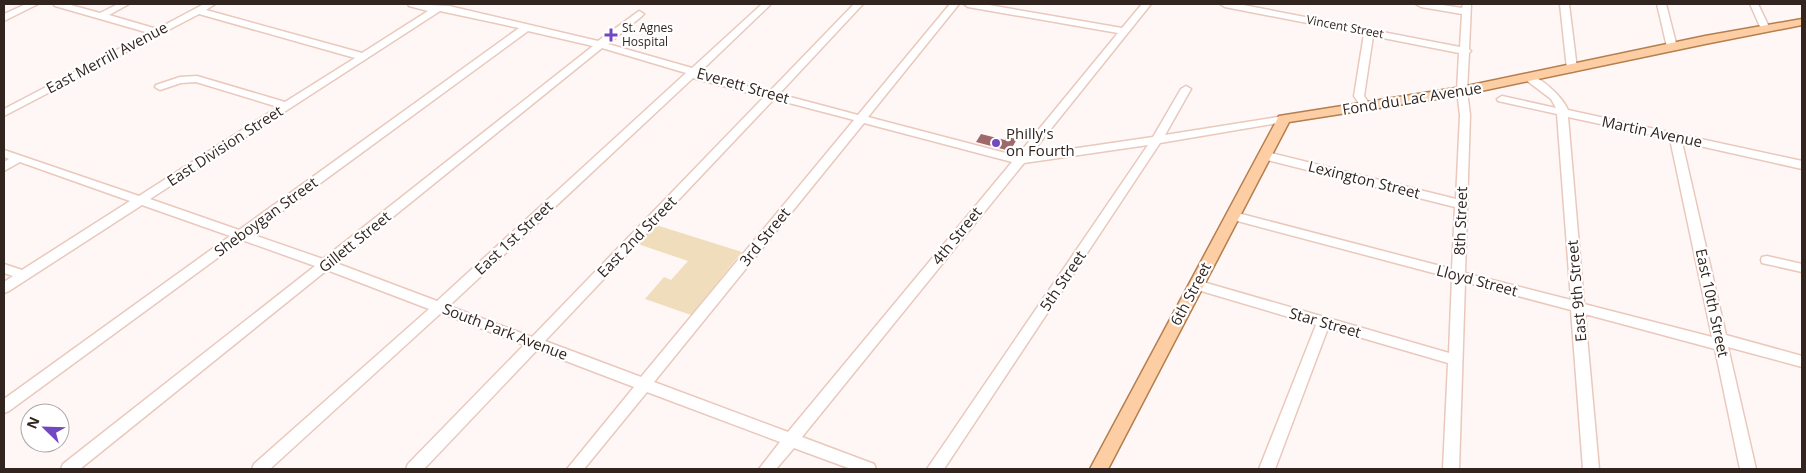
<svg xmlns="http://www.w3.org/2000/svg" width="1806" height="473" viewBox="0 0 1806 473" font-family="'Open Sans',sans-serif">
	<rect width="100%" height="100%" fill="#fff7f5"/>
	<path fill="#efddbb" d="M656,225L742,252L691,315L645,299L664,277L671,280L688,261L638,244Z"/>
	<path fill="#9e6968" d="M981,134L1005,140L1006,137L1017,139L1010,151L976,142Z"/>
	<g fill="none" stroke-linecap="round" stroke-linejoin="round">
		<g stroke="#eac8bc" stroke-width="3">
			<path id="minor" d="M26,4H38L4,21V14Z
				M53,4H67L100,13L118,4H129L109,15L157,29L204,4H215L206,10L362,53L428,11L409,6L408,4L449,6L598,41L639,11L644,14L642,16L608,44L692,68L762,4H771L699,73L769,92L854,4H863L779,94L858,115L950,4H959L868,117L1017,156L1118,33L968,7L964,4H983L1122,28L1142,4H1151L1030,155L1153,137L1181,89L1186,86L1191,89L1165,135L1284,116L1289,119L1284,122L1160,143L944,469H927L1148,145L1024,163L802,437L874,464L876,469H851L794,448L776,469H759L780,442L647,392L584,469H567L634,387L537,350L424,469H406L408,464L524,345L441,313L270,469H252L254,464L429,309L327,270L80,469H61L63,464L315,266L242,240L9,411L4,413V399L230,236L142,205L9,291L4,293V282L13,276L4,273V264L22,270L130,201L20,162L4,171V162L9,159L4,157V150L139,196L278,107L196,82L181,83L160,90L155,87L156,85L180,77L197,76L285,102L355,58L199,14L4,116V109L149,33L55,6ZM440,11L519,28L239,230L150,199ZM528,31L593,46L323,259L251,234ZM602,48L686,73L437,301L336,263ZM693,78L764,97L532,337L449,306ZM774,99L854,120L641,377L545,341ZM864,123L1012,162L788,432L654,382Z
				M1220,4H1238L1460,47L1462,14L1421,7L1416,4H1436L1462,8L1463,4H1471L1469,49L1471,51L1469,53L1467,91L1470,115L1465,273L1571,300L1557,114L1498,101L1497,99L1502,96L1556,108L1551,99L1526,80L1525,78L1526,76C1539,73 1564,99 1568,110L1802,161V169L1682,142L1726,335L1802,356V367L1728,347L1756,469H1740L1715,349L1585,314L1599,469H1583L1571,310L1465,282L1459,469H1443L1448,363L1328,328L1275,469H1259L1316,325L1191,288L1189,285L1191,282L1196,280L1449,353L1452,278L1230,219L1228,216L1234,212L1452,269L1455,207L1263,159L1261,156L1267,152L1456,199L1460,115L1457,91L1459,53L1373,36L1364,96L1371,106L1366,109L1362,108L1354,96L1364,34L1225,7ZM1568,117L1670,139L1712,337L1584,304Z
				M1560,4H1569L1577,69L1572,72L1567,69Z
				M1657,4H1666L1677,47L1676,49H1668L1667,47Z
				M1750,4H1758L1770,29L1768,31H1762Z
				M1767,256L1802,264V272L1762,263L1761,260L1762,257Z"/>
		</g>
		<g stroke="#b57e4e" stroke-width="3">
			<path id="major" d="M1802,19V25L1705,44L1462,95L1289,122L1108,469H1090L1279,116L1462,87L1705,36Z"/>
		</g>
		<use href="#minor" fill="#fff" fill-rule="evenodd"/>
		<use href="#major" fill="#fdcea3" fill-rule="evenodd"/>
	</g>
	<g fill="#7248c1" stroke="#fff" stroke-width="2">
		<path d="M608.5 27.5h5v5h5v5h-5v5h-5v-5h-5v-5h5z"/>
		<circle cx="996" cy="143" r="5"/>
	</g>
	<g text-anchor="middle" stroke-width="4.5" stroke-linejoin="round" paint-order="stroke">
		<g font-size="12" fill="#322520" stroke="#fff">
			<text transform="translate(1345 27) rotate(11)" y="4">Vincent Street</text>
		</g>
		<g font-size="12" fill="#322520" stroke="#fff" text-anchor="start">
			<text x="622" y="32">St. Agnes<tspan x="622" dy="14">Hospital</tspan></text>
		</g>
		<g font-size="15" fill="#322520" stroke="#fff">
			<text transform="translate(107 58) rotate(-28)" y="5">East Merrill Avenue</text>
			<text transform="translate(743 86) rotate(16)" y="5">Everett Street</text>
			<text transform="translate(1412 99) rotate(-9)" y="5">Fond du Lac Avenue</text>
			<text transform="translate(1652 132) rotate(12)" y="5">Martin Avenue</text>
			<text transform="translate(225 146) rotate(-33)" y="5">East Division Street</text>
			<text transform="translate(1364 180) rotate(14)" y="5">Lexington Street</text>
			<text transform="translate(266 217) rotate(-36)" y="5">Sheboygan Street</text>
			<text transform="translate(1461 221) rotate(-88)" y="5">8th Street</text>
			<text transform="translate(957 236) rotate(-51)" y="5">4th Street</text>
			<text transform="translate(637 237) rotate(-46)" y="5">East 2nd Street</text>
			<text transform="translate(765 237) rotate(-51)" y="5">3rd Street</text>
			<text transform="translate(514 238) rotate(-43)" y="5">East 1st Street</text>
			<text transform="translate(355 242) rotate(-39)" y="5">Gillett Street</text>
			<text transform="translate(1063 281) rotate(-56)" y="5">5th Street</text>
			<text transform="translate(1477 281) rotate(15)" y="5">Lloyd Street</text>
			<text transform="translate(1577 291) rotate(-95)" y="5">East 9th Street</text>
			<text transform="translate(1191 294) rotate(-62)" y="5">6th Street</text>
			<text transform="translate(1712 303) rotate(78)" y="5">East 10th Street</text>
			<text transform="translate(1325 323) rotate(16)" y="5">Star Street</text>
			<text transform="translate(505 332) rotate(21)" y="5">South Park Avenue</text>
		</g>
		<g font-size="15" fill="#322520" stroke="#fff" text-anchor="start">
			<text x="1006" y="139">Philly's<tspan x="1006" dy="17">on Fourth</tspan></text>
		</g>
	</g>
	<rect width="1806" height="473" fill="none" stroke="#322520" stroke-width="10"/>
	<g transform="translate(45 428) rotate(293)"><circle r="24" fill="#ffffff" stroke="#ada8a6"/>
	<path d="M0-4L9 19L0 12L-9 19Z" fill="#7248c1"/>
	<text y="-8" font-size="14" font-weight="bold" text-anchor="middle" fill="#322520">N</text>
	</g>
</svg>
